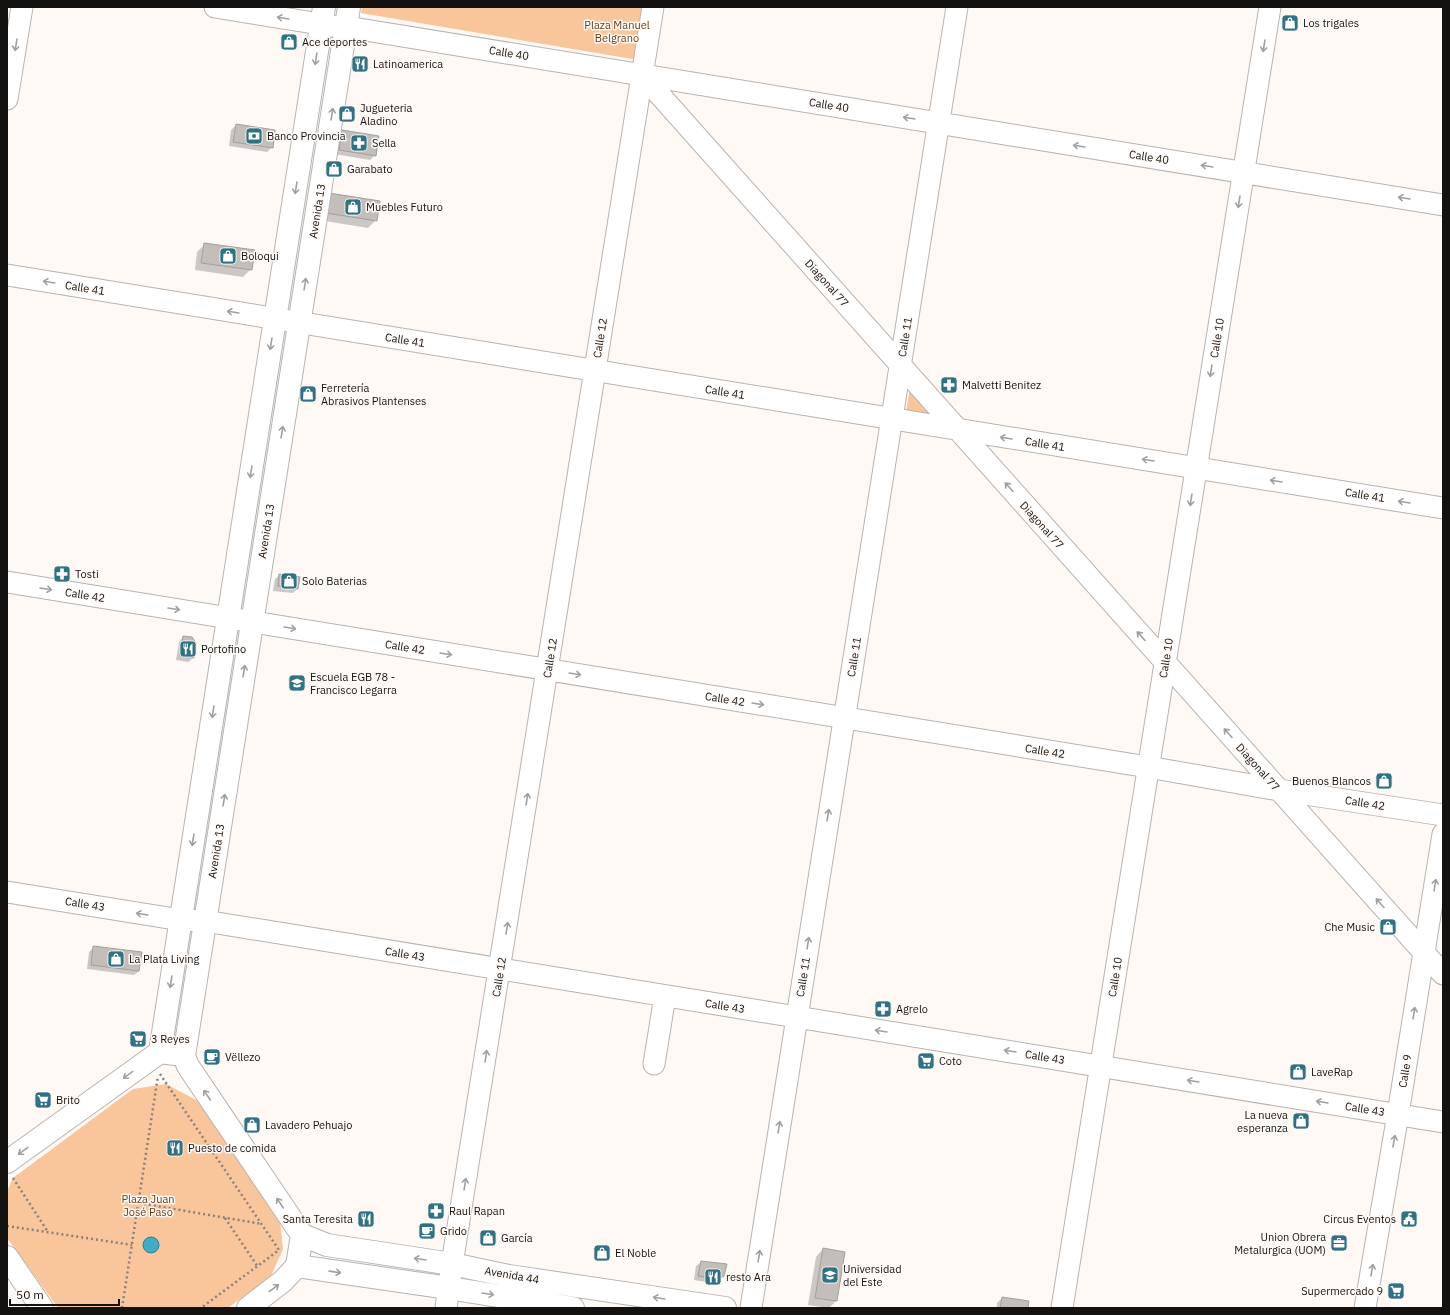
<svg xmlns="http://www.w3.org/2000/svg" width="1450" height="1315" viewBox="0 0 1450 1315" font-family="'IBM Plex Sans',sans-serif">
	<rect width="100%" height="100%" fill="#fff9f5"/>
	<path fill="#f9c59a" d="M362,7H645L638,60L361,13Z
		M910,388L932,416L906,412Z
		M166,1084L198,1101L279,1212L283,1249L271,1276L228,1308H58L7,1238V1191L13,1178L133,1089Z"/>
	<path fill="#3fadc9" stroke="#327e92" d="M143 1245a8 8 0 1 1 16 0a8 8 0 1 1-16 0Z"/>
	<path fill="#0003" d="M236,125L272,147L267,152L229,146L231,130Z
		M342,131L375,155L370,160L334,154L337,136Z
		M322,202L376,220L368,228L319,220Z
		M205,244L251,269L243,277L195,270L197,252Z
		M280,575L298,588L293,593L273,591L275,579Z
		M183,637L193,658L188,662L176,660L179,642Z
		M94,947L139,971L134,975L87,969L89,952Z
		M823,1249L844,1253L836,1301L829,1308L808,1305L816,1257Z
		M701,1262L726,1265L723,1276L718,1281L712,1283L694,1280L696,1266Z
		M1002,1298L1027,1308H997V1303Z"/>
	<path fill="#c3beba" stroke="#a49f9b" d="M236,124L275,130L273,148L233,142Z
		M342,130L379,136L376,156L339,150Z
		M329,193L380,201L377,221L326,213Z
		M204,243L255,250L252,270L201,263Z
		M279,574L300,577L298,589L278,586Z
		M183,636L192,637L196,643L194,658L180,656Z
		M93,946L142,952L139,971L91,965Z
		M823,1248L845,1252L837,1301L815,1298Z
		M701,1261L727,1264L724,1276L718,1279L698,1276Z
		M1002,1297L1029,1301L1028,1308H1000Z"/>
	<g fill="none" stroke-linecap="round" stroke-linejoin="round">
		<g stroke="#b8b3af" stroke-width="23">
			<path id="minor" d="M215,7L345,28L359,29L1443,205
				M642,75L1443,974
				M7,99L22,7
				M7,275L1443,508
				M7,582L1148,767L1279,790L1443,815
				M7,892L181,920L205,921L1443,1122
				M654,1064L665,996
				M446,1308L452,1264L653,7
				M751,1308L957,7
				M1062,1308L1270,7
				M1365,1308L1398,1114L1443,834"/>
		</g>
		<g stroke="#b8b3af" stroke-width="24">
			<path id="major" d="M160,1052L324,7
				M184,1056L349,7
				M184,1056L188,1066L302,1235L297,1266L283,1281L248,1308
				M7,1162L160,1052L175,1054
				M302,1235L327,1245L452,1264L509,1276L725,1308
				M7,1257L42,1308
				M297,1266L449,1288L573,1308"/>
		</g>
		<path stroke="#868280" stroke-width="2.5" stroke-dasharray="2 3" stroke-linecap="butt" d="M160,1074L279,1250L201,1308
			M13,1178L48,1232
			M139,1203L262,1224
			M225,1218L258,1267
			M7,1226L132,1245
			M122,1308L158,1076"/>
		<use href="#minor" stroke="#fff" stroke-width="21"/>
		<use href="#major" stroke="#fff" stroke-width="22"/>
	</g>
	<defs><path id="oneway-shaft" d="M-6 0H5M1.5-3L5.5 0L1.5 3" fill="none" stroke-width="1.6" stroke-linecap="round" stroke-linejoin="round"/></defs>
	<g stroke="#a1a0a0">
		<use href="#oneway-shaft" transform="translate(283 18) rotate(-171)"/>
		<use href="#oneway-shaft" transform="translate(16 45) rotate(99)"/>
		<use href="#oneway-shaft" transform="translate(1264 46) rotate(99)"/>
		<use href="#oneway-shaft" transform="translate(316 59) rotate(99)"/>
		<use href="#oneway-shaft" transform="translate(332 114) rotate(-81)"/>
		<use href="#oneway-shaft" transform="translate(909 118) rotate(-171)"/>
		<use href="#oneway-shaft" transform="translate(1079 146) rotate(-171)"/>
		<use href="#oneway-shaft" transform="translate(1207 166) rotate(-171)"/>
		<use href="#oneway-shaft" transform="translate(296 188) rotate(99)"/>
		<use href="#oneway-shaft" transform="translate(1404 198) rotate(-171)"/>
		<use href="#oneway-shaft" transform="translate(1239 202) rotate(99)"/>
		<use href="#oneway-shaft" transform="translate(49 282) rotate(-171)"/>
		<use href="#oneway-shaft" transform="translate(305 284) rotate(-81)"/>
		<use href="#oneway-shaft" transform="translate(233 312) rotate(-171)"/>
		<use href="#oneway-shaft" transform="translate(271 344) rotate(99)"/>
		<use href="#oneway-shaft" transform="translate(1211 371) rotate(99)"/>
		<use href="#oneway-shaft" transform="translate(282 432) rotate(-81)"/>
		<use href="#oneway-shaft" transform="translate(1006 438) rotate(-171)"/>
		<use href="#oneway-shaft" transform="translate(1148 460) rotate(-171)"/>
		<use href="#oneway-shaft" transform="translate(251 472) rotate(99)"/>
		<use href="#oneway-shaft" transform="translate(1276 481) rotate(-171)"/>
		<use href="#oneway-shaft" transform="translate(1009 487) rotate(-132)"/>
		<use href="#oneway-shaft" transform="translate(1191 500) rotate(99)"/>
		<use href="#oneway-shaft" transform="translate(1404 502) rotate(-171)"/>
		<use href="#oneway-shaft" transform="translate(46 589) rotate(9)"/>
		<use href="#oneway-shaft" transform="translate(174 609) rotate(9)"/>
		<use href="#oneway-shaft" transform="translate(290 628) rotate(9)"/>
		<use href="#oneway-shaft" transform="translate(1141 636) rotate(-132)"/>
		<use href="#oneway-shaft" transform="translate(446 654) rotate(9)"/>
		<use href="#oneway-shaft" transform="translate(244 671) rotate(-81)"/>
		<use href="#oneway-shaft" transform="translate(575 674) rotate(9)"/>
		<use href="#oneway-shaft" transform="translate(758 704) rotate(9)"/>
		<use href="#oneway-shaft" transform="translate(213 712) rotate(99)"/>
		<use href="#oneway-shaft" transform="translate(1228 733) rotate(-132)"/>
		<use href="#oneway-shaft" transform="translate(527 799) rotate(-81)"/>
		<use href="#oneway-shaft" transform="translate(224 800) rotate(-81)"/>
		<use href="#oneway-shaft" transform="translate(828 815) rotate(-81)"/>
		<use href="#oneway-shaft" transform="translate(193 840) rotate(99)"/>
		<use href="#oneway-shaft" transform="translate(1435 885) rotate(-81)"/>
		<use href="#oneway-shaft" transform="translate(1380 903) rotate(-132)"/>
		<use href="#oneway-shaft" transform="translate(142 914) rotate(-171)"/>
		<use href="#oneway-shaft" transform="translate(507 928) rotate(-81)"/>
		<use href="#oneway-shaft" transform="translate(808 943) rotate(-81)"/>
		<use href="#oneway-shaft" transform="translate(171 982) rotate(99)"/>
		<use href="#oneway-shaft" transform="translate(1414 1013) rotate(-81)"/>
		<use href="#oneway-shaft" transform="translate(881 1031) rotate(-171)"/>
		<use href="#oneway-shaft" transform="translate(1010 1051) rotate(-171)"/>
		<use href="#oneway-shaft" transform="translate(486 1056) rotate(-81)"/>
		<use href="#oneway-shaft" transform="translate(128 1075) rotate(144)"/>
		<use href="#oneway-shaft" transform="translate(1193 1081) rotate(-171)"/>
		<use href="#oneway-shaft" transform="translate(207 1095) rotate(-124)"/>
		<use href="#oneway-shaft" transform="translate(1322 1102) rotate(-171)"/>
		<use href="#oneway-shaft" transform="translate(779 1127) rotate(-81)"/>
		<use href="#oneway-shaft" transform="translate(1394 1141) rotate(-80)"/>
		<use href="#oneway-shaft" transform="translate(23 1151) rotate(144)"/>
		<use href="#oneway-shaft" transform="translate(465 1184) rotate(-81)"/>
		<use href="#oneway-shaft" transform="translate(280 1203) rotate(-124)"/>
		<use href="#oneway-shaft" transform="translate(759 1256) rotate(-81)"/>
		<use href="#oneway-shaft" transform="translate(420 1259) rotate(-171)"/>
		<use href="#oneway-shaft" transform="translate(1372 1270) rotate(-80)"/>
		<use href="#oneway-shaft" transform="translate(335 1272) rotate(8)"/>
		<use href="#oneway-shaft" transform="translate(274 1288) rotate(-37)"/>
		<use href="#oneway-shaft" transform="translate(488 1294) rotate(9)"/>
		<use href="#oneway-shaft" transform="translate(659 1298) rotate(-171)"/>
	</g>
	<defs>
		<g id="shop-square" transform="scale(0.9)"><rect x="-9" y="-9" width="18" height="18" rx="4" fill="#307284" stroke="#fff9f5"/><path d="M-5-2.5h2.3a2.7 3.5 0 0 1 5.4 0H5L5.5 6h-11ZM-1.5-2.5h3a1.5 2.3 0 0 0-3 0Z" fill="#fff"/></g>
		<g id="restaurant-square" transform="scale(0.9)"><rect x="-9" y="-9" width="18" height="18" rx="4" fill="#307284" stroke="#fff9f5"/><path d="M-5-6h1v4h1v-4h1v4h1v-4h1v5L-1.5 .5V6h-2V.5L-5-1ZM5-6V6H3V1.5H1.5Q1.5-4 5-6Z" fill="#fff"/></g>
		<g id="bank-square" transform="scale(0.9)"><rect x="-9" y="-9" width="18" height="18" rx="4" fill="#307284" stroke="#fff9f5"/><path d="M-6-4H6V4H-6ZM0-2.3a2.3 2.3 0 1 0 0 4.6a2.3 2.3 0 1 0 0-4.6Z" fill="#fff"/></g>
		<g id="pharmacy-square" transform="scale(0.9)"><rect x="-9" y="-9" width="18" height="18" rx="4" fill="#307284" stroke="#fff9f5"/><path d="M-2-6h4v4h4v4h-4v4h-4v-4h-4v-4h4Z" fill="#fff"/></g>
		<g id="school-square" transform="scale(0.9)"><rect x="-9" y="-9" width="18" height="18" rx="4" fill="#307284" stroke="#fff9f5"/><path d="M0-5L7-2L0 1L-7-2ZM-4 1L0 2.5L4 1V4Q0 6-4 4Z" fill="#fff"/></g>
		<g id="supermarket-square" transform="scale(0.9)"><rect x="-9" y="-9" width="18" height="18" rx="4" fill="#307284" stroke="#fff9f5"/><path d="M-6-5.5h2.5l.6 2H6L4.5 2H-2.5L-4.4-4H-6ZM-1.5 3.2a1.3 1.3 0 1 0 .1 0ZM3 3.2a1.3 1.3 0 1 0 .1 0Z" fill="#fff"/></g>
		<g id="cafe-square" transform="scale(0.9)"><rect x="-9" y="-9" width="18" height="18" rx="4" fill="#307284" stroke="#fff9f5"/><path d="M-5.5-4.5H6V0H3Q3 3.5 0 3.5H-2.5Q-5.5 3.5-5.5 0ZM3-3.2v2h1.7v-2ZM-6 4.5H4V6H-6Z" fill="#fff"/></g>
		<g id="civic-square" transform="scale(0.9)"><rect x="-9" y="-9" width="18" height="18" rx="4" fill="#307284" stroke="#fff9f5"/><path d="M-.6-6.5H3V-4.5H.6V-3L4-1V1h2V6H-6V1h2V-1L-.6-3ZM-1.2 2.5V6h2.4V2.5Z" fill="#fff"/></g>
		<g id="office-square" transform="scale(0.9)"><rect x="-9" y="-9" width="18" height="18" rx="4" fill="#307284" stroke="#fff9f5"/><path d="M-6-3h4V-5.5h4V-3h4V5H-6ZM-1-4.5V-3h2v-1.5ZM-6 0V1H6V0Z" fill="#fff"/></g>
		<g id="university-square" transform="scale(0.9)"><rect x="-9" y="-9" width="18" height="18" rx="4" fill="#307284" stroke="#fff9f5"/><path d="M0-5L7-2L0 1L-7-2ZM-4 1L0 2.5L4 1V4Q0 6-4 4Z" fill="#fff"/></g>
	</defs>
	<g fill-rule="evenodd">
		<use href="#shop-square" x="1290" y="23"/>
		<use href="#shop-square" x="289" y="42"/>
		<use href="#restaurant-square" x="360" y="64"/>
		<use href="#shop-square" x="347" y="114"/>
		<use href="#bank-square" x="254" y="136"/>
		<use href="#pharmacy-square" x="359" y="143"/>
		<use href="#shop-square" x="334" y="169"/>
		<use href="#shop-square" x="353" y="207"/>
		<use href="#shop-square" x="228" y="256"/>
		<use href="#pharmacy-square" x="949" y="385"/>
		<use href="#shop-square" x="308" y="394"/>
		<use href="#pharmacy-square" x="62" y="574"/>
		<use href="#shop-square" x="289" y="581"/>
		<use href="#restaurant-square" x="188" y="649"/>
		<use href="#school-square" x="297" y="683"/>
		<use href="#shop-square" x="1384" y="781"/>
		<use href="#shop-square" x="1388" y="927"/>
		<use href="#shop-square" x="116" y="959"/>
		<use href="#pharmacy-square" x="883" y="1009"/>
		<use href="#supermarket-square" x="138" y="1039"/>
		<use href="#cafe-square" x="212" y="1057"/>
		<use href="#supermarket-square" x="926" y="1061"/>
		<use href="#shop-square" x="1298" y="1072"/>
		<use href="#supermarket-square" x="43" y="1100"/>
		<use href="#shop-square" x="1301" y="1121"/>
		<use href="#shop-square" x="252" y="1125"/>
		<use href="#restaurant-square" x="175" y="1148"/>
		<use href="#pharmacy-square" x="436" y="1211"/>
		<use href="#restaurant-square" x="366" y="1219"/>
		<use href="#civic-square" x="1409" y="1219"/>
		<use href="#cafe-square" x="427" y="1231"/>
		<use href="#shop-square" x="488" y="1238"/>
		<use href="#office-square" x="1339" y="1243"/>
		<use href="#shop-square" x="602" y="1253"/>
		<use href="#university-square" x="830" y="1275"/>
		<use href="#restaurant-square" x="713" y="1277"/>
		<use href="#supermarket-square" x="1396" y="1291"/>
	</g>
	<g text-anchor="middle" stroke-width="3" stroke-linejoin="round" paint-order="stroke">
		<g font-size="11" fill="#141211" stroke="#fff9f5" text-anchor="start">
			<text x="1303" y="27">Los trigales</text>
			<text x="302" y="46">Ace deportes</text>
			<text x="373" y="68">Latinoamerica</text>
			<text x="360" y="112">Jugueteria<tspan x="360" dy="13">Aladino</tspan></text>
			<text x="267" y="140">Banco Provincia</text>
			<text x="372" y="147">Sella</text>
			<text x="347" y="173">Garabato</text>
			<text x="366" y="211">Muebles Futuro</text>
			<text x="241" y="260">Boloqui</text>
			<text x="962" y="389">Malvetti Benitez</text>
			<text x="321" y="392">Ferretería<tspan x="321" dy="13">Abrasivos Plantenses</tspan></text>
			<text x="75" y="578">Tosti</text>
			<text x="302" y="585">Solo Baterias</text>
			<text x="201" y="653">Portofino</text>
			<text x="310" y="681">Escuela EGB 78 -<tspan x="310" dy="13">Francisco Legarra</tspan></text>
			<text x="1371" y="785" text-anchor="end">Buenos Blancos</text>
			<text x="1375" y="931" text-anchor="end">Che Music</text>
			<text x="129" y="963">La Plata Living</text>
			<text x="896" y="1013">Agrelo</text>
			<text x="151" y="1043">3 Reyes</text>
			<text x="225" y="1061">Vëllezo</text>
			<text x="939" y="1065">Coto</text>
			<text x="1311" y="1076">LaveRap</text>
			<text x="56" y="1104">Brito</text>
			<text x="1288" y="1119" text-anchor="end">La nueva<tspan x="1288" dy="13">esperanza</tspan></text>
			<text x="265" y="1129">Lavadero Pehuajo</text>
			<text x="188" y="1152">Puesto de comida</text>
			<text x="449" y="1215">Raul Rapan</text>
			<text x="353" y="1223" text-anchor="end">Santa Teresita</text>
			<text x="1396" y="1223" text-anchor="end">Circus Eventos</text>
			<text x="440" y="1235">Grido</text>
			<text x="1326" y="1241" text-anchor="end">Union Obrera<tspan x="1326" dy="13">Metalurgica (UOM)</tspan></text>
			<text x="501" y="1242">García</text>
			<text x="615" y="1257">El Noble</text>
			<text x="843" y="1273">Universidad<tspan x="843" dy="13">del Este</tspan></text>
			<text x="726" y="1281">resto Ara</text>
			<text x="1383" y="1295" text-anchor="end">Supermercado 9</text>
		</g>
		<g font-size="11" fill="#683d13" stroke="#fff9f5">
			<text x="617" y="29">Plaza Manuel<tspan x="617" dy="13">Belgrano</tspan></text>
			<text x="148" y="1203">Plaza Juan<tspan x="148" dy="13">José Paso</tspan></text>
		</g>
		<g font-size="11" fill="#141211" stroke="#fff9f5">
			<text transform="translate(509 53) rotate(9)" y="4">Calle 40</text>
			<text transform="translate(829 105) rotate(9)" y="4">Calle 40</text>
			<text transform="translate(1149 157) rotate(9)" y="4">Calle 40</text>
			<text transform="translate(317 211) rotate(-81)" y="4">Avenida 13</text>
			<text transform="translate(827 283) rotate(48)" y="4">Diagonal 77</text>
			<text transform="translate(85 288) rotate(9)" y="4">Calle 41</text>
			<text transform="translate(905 337) rotate(-81)" y="4">Calle 11</text>
			<text transform="translate(600 338) rotate(-81)" y="4">Calle 12</text>
			<text transform="translate(1217 338) rotate(-81)" y="4">Calle 10</text>
			<text transform="translate(405 340) rotate(9)" y="4">Calle 41</text>
			<text transform="translate(725 392) rotate(9)" y="4">Calle 41</text>
			<text transform="translate(1045 444) rotate(9)" y="4">Calle 41</text>
			<text transform="translate(1365 495) rotate(9)" y="4">Calle 41</text>
			<text transform="translate(1042 525) rotate(48)" y="4">Diagonal 77</text>
			<text transform="translate(266 531) rotate(-81)" y="4">Avenida 13</text>
			<text transform="translate(85 595) rotate(9)" y="4">Calle 42</text>
			<text transform="translate(405 647) rotate(9)" y="4">Calle 42</text>
			<text transform="translate(854 657) rotate(-81)" y="4">Calle 11</text>
			<text transform="translate(550 658) rotate(-81)" y="4">Calle 12</text>
			<text transform="translate(1166 658) rotate(-81)" y="4">Calle 10</text>
			<text transform="translate(725 699) rotate(9)" y="4">Calle 42</text>
			<text transform="translate(1045 751) rotate(9)" y="4">Calle 42</text>
			<text transform="translate(1258 767) rotate(48)" y="4">Diagonal 77</text>
			<text transform="translate(1365 803) rotate(9)" y="4">Calle 42</text>
			<text transform="translate(216 851) rotate(-81)" y="4">Avenida 13</text>
			<text transform="translate(85 904) rotate(9)" y="4">Calle 43</text>
			<text transform="translate(405 954) rotate(9)" y="4">Calle 43</text>
			<text transform="translate(499 977) rotate(-81)" y="4">Calle 12</text>
			<text transform="translate(803 977) rotate(-81)" y="4">Calle 11</text>
			<text transform="translate(1115 977) rotate(-81)" y="4">Calle 10</text>
			<text transform="translate(725 1006) rotate(9)" y="4">Calle 43</text>
			<text transform="translate(1045 1057) rotate(9)" y="4">Calle 43</text>
			<text transform="translate(1405 1071) rotate(-81)" y="4">Calle 9</text>
			<text transform="translate(1365 1109) rotate(9)" y="4">Calle 43</text>
			<text transform="translate(512 1275) rotate(10)" y="4">Avenida 44</text>
		</g>
	</g>
	<rect width="1450" height="1315" fill="none" stroke="#141211" stroke-width="16"/>
	<path d="M10 1299v6h109v-6" fill="none" stroke="#141211" stroke-width="2"/>
	<text x="16" y="1299" font-size="12" fill="#141211" stroke="#fff9f5" stroke-width="3" paint-order="stroke">50 m</text>
</svg>
